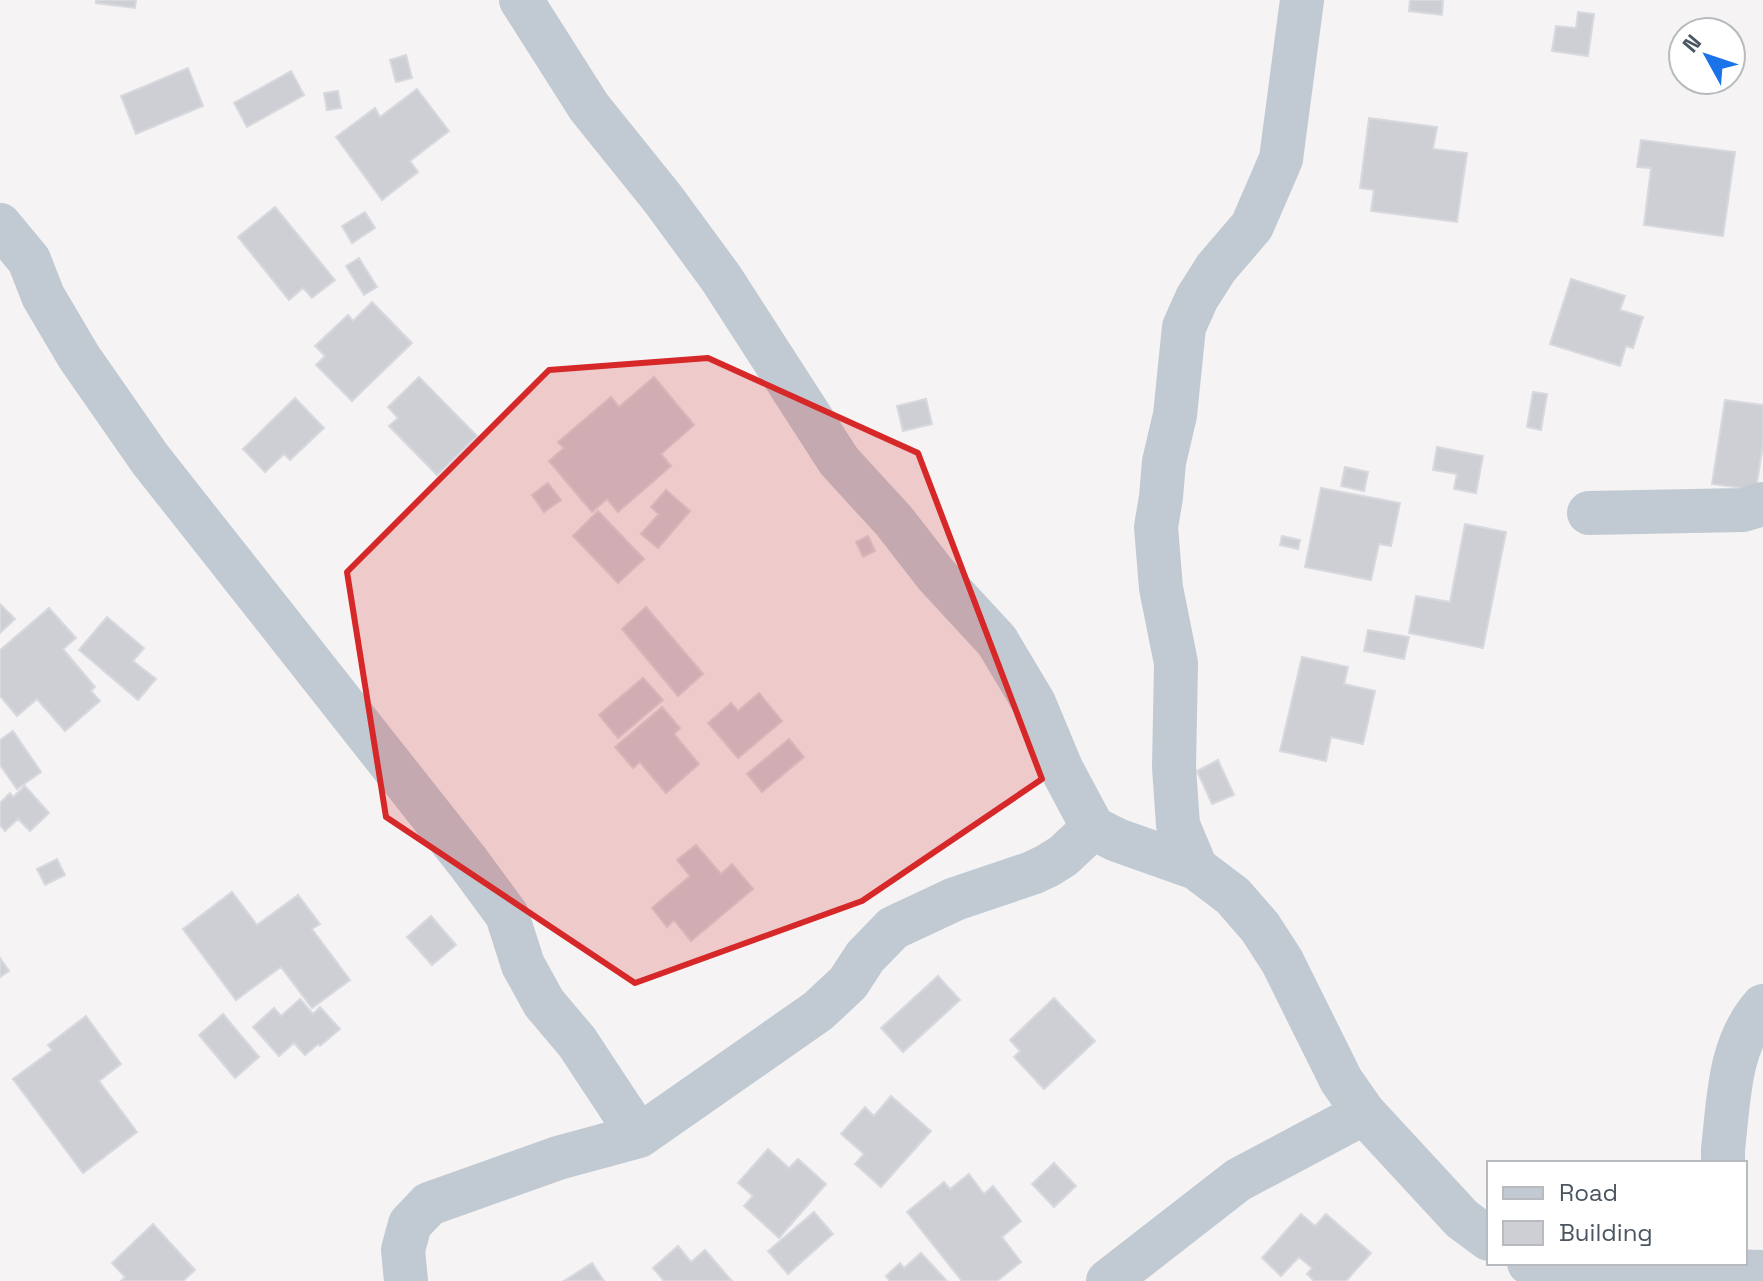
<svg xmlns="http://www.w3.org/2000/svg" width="1763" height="1281" viewBox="0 0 1763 1281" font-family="'Space Grotesk',sans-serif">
	<rect width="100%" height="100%" fill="#f5f3f3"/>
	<path fill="#cdcfd5" stroke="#d7d9de" stroke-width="2" d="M96,0H136L135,8L96,3Z
		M1410,0H1443L1442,15L1409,11Z
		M1578,12L1594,14L1588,56L1552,51L1556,26L1576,28Z
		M406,55L412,78L396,82L390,60Z
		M188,68L203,106L136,134L121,96Z
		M291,71L304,95L247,127L234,103Z
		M417,89L449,131L410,161L418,172L382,200L336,137L375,108L380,117Z
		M338,91L341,108L327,110L324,93Z
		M1369,118L1437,127L1433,149L1467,153L1457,222L1371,211L1374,190L1360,188Z
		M1641,140L1735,152L1723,236L1644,225L1651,168L1637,167Z
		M275,207L335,280L312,298L303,288L289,300L238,237Z
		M365,212L375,228L352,243L342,226Z
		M359,258L377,287L364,295L346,266Z
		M1571,279L1625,296L1620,310L1643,317L1633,348L1626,346L1620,366L1550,344Z
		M372,302L412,343L352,401L316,365L325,356L315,346L348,315L353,321Z
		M419,377L477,436L437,475L389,426L398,418L388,407Z
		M654,377L694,425L661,454L671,466L618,512L607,499L592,512L549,461L564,448L558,442L611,397L619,407Z
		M1533,392L1547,394L1541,430L1527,427Z
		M295,398L324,428L290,460L284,454L265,472L243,449Z
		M926,399L932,424L903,431L897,406Z
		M1725,400L1763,405V444L1756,490L1712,484Z
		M1437,447L1483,456L1476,493L1454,489L1457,474L1433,470Z
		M1345,467L1368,472L1364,491L1341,486Z
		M548,483L561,500L544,512L532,495Z
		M1321,488L1400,503L1391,546L1379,544L1371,580L1305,567Z
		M666,490L690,511L658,548L641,534L659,514L651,507Z
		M598,511L644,559L618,583L573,536Z
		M1465,524L1506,532L1483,648L1409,633L1416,596L1450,602Z
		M868,536L875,551L863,557L856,542Z
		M1282,536L1300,540L1298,549L1280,545Z
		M0,604L15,619L0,633Z
		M646,607L703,674L678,696L622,629Z
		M49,608L76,638L63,649L95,687L91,691L100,701L65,731L37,699L17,716L0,696V650Z
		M107,617L144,648L133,661L156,679L138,700L79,650Z
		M1368,630L1409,637L1404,659L1364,651Z
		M1302,657L1348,667L1344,684L1375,691L1363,744L1331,737L1326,761L1280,751Z
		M643,678L663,700L618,738L599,715Z
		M759,693L782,721L738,758L708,723L731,703L738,711Z
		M662,707L680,728L674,734L699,764L666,793L640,762L633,768L615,747Z
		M13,731L41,772L17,789L0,765V740Z
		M789,739L804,757L762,792L747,774Z
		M1218,760L1234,795L1212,804L1197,771Z
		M25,786L49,813L30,831L18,819L5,831L0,825V803L10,793L13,797Z
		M696,845L721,874L732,864L753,889L691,941L674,920L667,927L652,908L690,876L677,860Z
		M57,859L65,875L45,885L37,869Z
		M232,892L257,925L298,895L320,924L312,929L350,980L312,1008L281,967L236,1000L183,929Z
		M431,916L456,945L432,965L407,937Z
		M0,958L9,971L0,977Z
		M938,976L960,1000L903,1052L881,1028Z
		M1054,998L1095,1041L1044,1089L1014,1057L1020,1051L1010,1040Z
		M300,999L313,1014L320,1007L340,1029L320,1046L318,1044L305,1055L294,1043L279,1056L253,1027L274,1008L281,1016Z
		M223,1014L259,1057L235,1078L199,1035Z
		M86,1016L121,1064L99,1081L137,1132L83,1173L13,1079L52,1050L48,1045Z
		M891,1096L931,1131L881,1187L855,1164L864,1154L841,1134L865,1107L874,1116Z
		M768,1149L789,1168L798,1159L826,1184L779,1238L744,1206L753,1196L738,1183Z
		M1054,1163L1076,1186L1054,1207L1032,1184Z
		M969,1174L984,1194L993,1186L1021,1221L1002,1237L1021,1262L997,1281H962L907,1212L944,1182L950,1189Z
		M814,1212L833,1234L788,1274L768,1251Z
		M1301,1214L1315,1226L1326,1214L1371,1253L1346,1281H1314L1307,1274L1312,1268L1299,1257L1281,1276L1262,1258Z
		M153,1224L195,1270L183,1281H121L125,1277L112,1263Z
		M678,1246L691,1262L705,1250L732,1281H664L653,1268Z
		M921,1253L947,1281H890L886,1276L900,1263L904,1268Z
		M592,1263L604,1281H564Z"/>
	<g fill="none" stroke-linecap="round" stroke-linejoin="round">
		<path stroke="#c1cad2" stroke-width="44" d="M521,0L589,107L663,199L721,278L839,461L894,521L936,575L997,641L1034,703L1061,768L1093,828L1117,840L1196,868L1233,896L1260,927L1282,961L1341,1080L1364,1113L1462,1219L1489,1239
			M0,225L29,260L43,296L79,357L150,459L468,862L507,915L523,965L544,1003L577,1042L639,1136
			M1589,513L1743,510L1763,504
			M1196,868L1178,825L1174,767L1176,663L1161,588L1156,527L1161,497L1164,462L1175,415L1184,327L1197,298L1216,268L1252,226L1281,159L1302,0
			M1723,1163V1149C1729,1100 1728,1046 1763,1006
			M1529,1263L1546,1272L1583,1278L1647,1277L1727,1271L1763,1272
			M406,1281L403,1250L410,1224L429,1204L558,1158L639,1136L818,1011L848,983L865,957L893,928L955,899L1032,873L1047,866L1063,856L1093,828
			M1108,1281L1238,1180L1364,1113"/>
	</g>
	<path fill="#d62828" fill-opacity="0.2" stroke="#d62828" stroke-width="6" stroke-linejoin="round" d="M708,358L918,453L1042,779L862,901L635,983L386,817L347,572L549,370Z"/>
	<rect x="1487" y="1161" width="260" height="104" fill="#ffffff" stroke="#b7bbc0" stroke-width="2"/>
	<rect x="1503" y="1187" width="40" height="12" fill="#c1cad2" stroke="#b7bbc0" stroke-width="2"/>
	<text x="1559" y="1201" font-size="24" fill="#4a5661">Road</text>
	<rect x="1503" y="1221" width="40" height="24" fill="#cdcfd5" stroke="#b7bbc0" stroke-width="2"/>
	<text x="1559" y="1241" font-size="24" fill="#4a5661">Building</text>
	<g transform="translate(1707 56) rotate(310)"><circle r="38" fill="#ffffff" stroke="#b7bbc0" stroke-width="2"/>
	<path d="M0-6L14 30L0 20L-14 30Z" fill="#1a73e8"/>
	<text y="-12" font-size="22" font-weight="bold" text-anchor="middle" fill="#4a5661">N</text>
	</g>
</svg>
